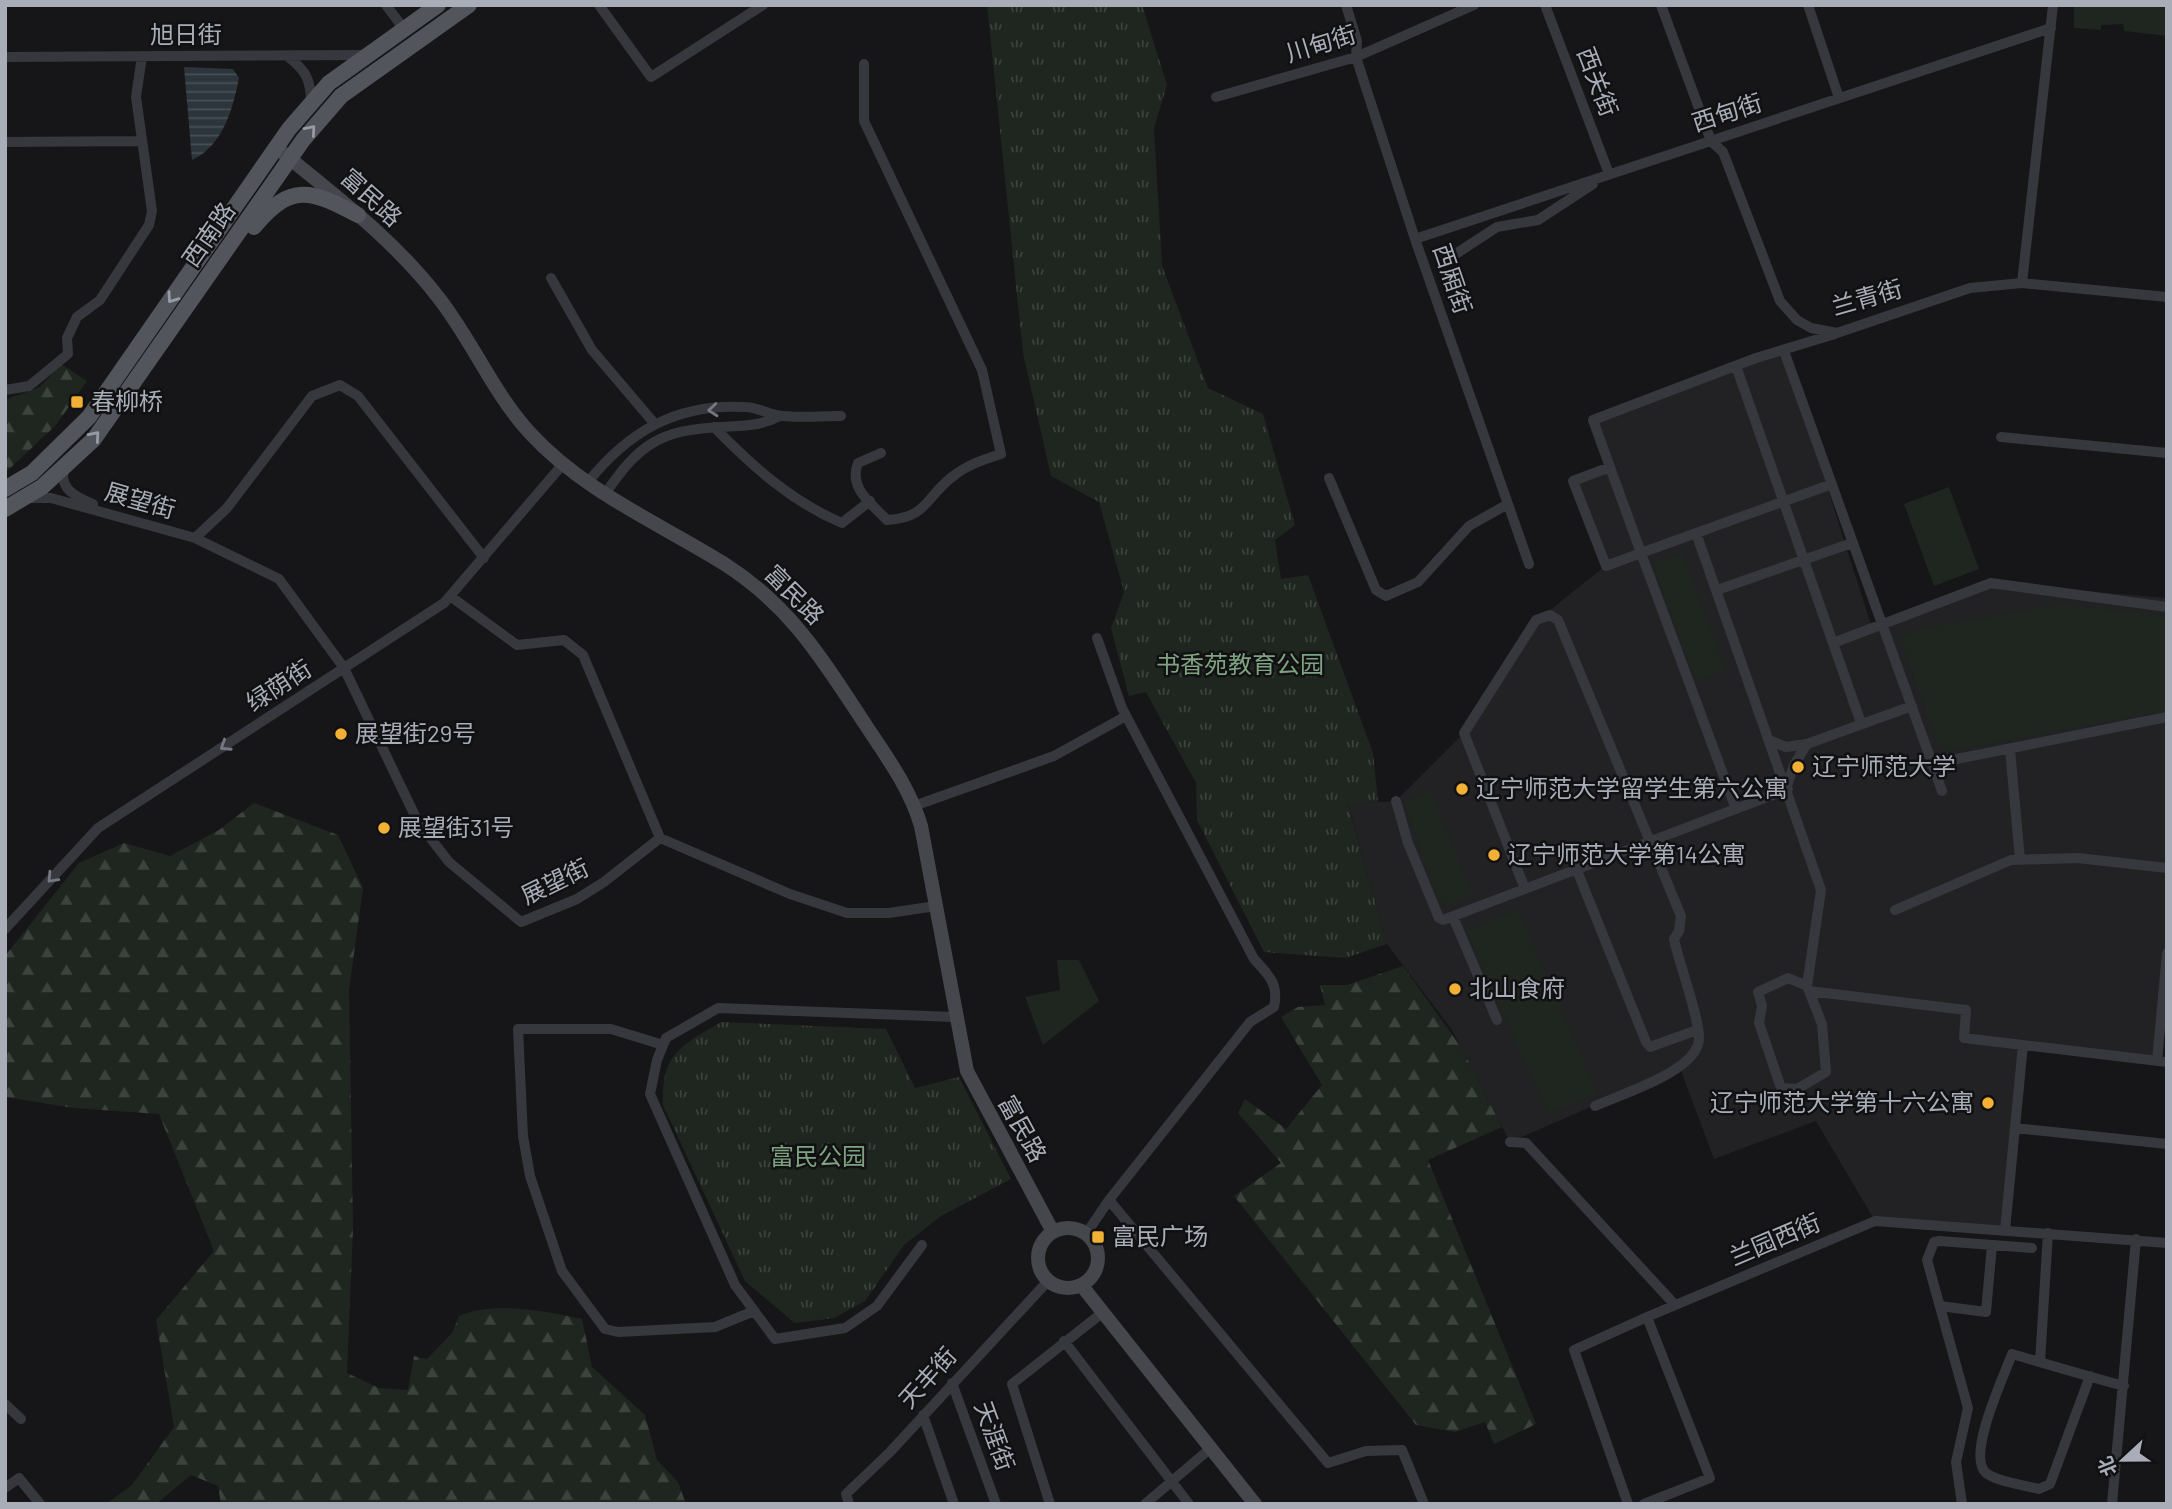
<svg xmlns="http://www.w3.org/2000/svg" width="2172" height="1509" viewBox="0 0 2172 1509" font-family="Barlow,'Noto Sans SC',sans-serif">
	<defs>
		<pattern id="grass-tufts" width="24" height="20" patternUnits="userSpaceOnUse" patternTransform="scale(1.75)"><rect width="24" height="20" fill="#1e261f"/><path d="M3 7l-1-3M5 7V3M7 7l1-3M15 17l-1-3M17 17v-4M19 17l1-3" fill="none" stroke="#3c433d"/></pattern>
		<pattern id="forest-firs" width="22" height="20" patternUnits="userSpaceOnUse" patternTransform="scale(1.75)"><rect width="22" height="20" fill="#1e261f"/><path d="M5 1l3.5 6h-7zM16 11l3.5 6h-7z" fill="#3c433d"/></pattern>
		<pattern id="water-rules" width="6" height="5" patternUnits="userSpaceOnUse" patternTransform="scale(1.75)"><rect width="6" height="5" fill="#2c353c"/><path d="M0 2.5h6" fill="none" stroke="#485056"/></pattern>
	</defs>
	<rect width="100%" height="100%" fill="#161618"/>
	<path fill="#222225" d="M1784,351L1872,628L1991,583L2167,598V953L2157,1061L2023,1045L2005,1230L1875,1221L1816,1121L1714,1159L1680,1068L1510,1142L1452,1030L1387,944L1348,804L1396,801L1464,733L1544,615L1605,566L1573,481L1610,467L1593,420Z"/>
	<path fill="url(#grass-tufts)" d="M987,5H1142L1167,85L1154,128L1162,266L1208,388L1263,414L1295,525L1275,540L1281,579L1308,575L1373,753L1378,802L1348,805L1387,944L1345,958L1264,952L1197,820L1196,783L1146,692L1129,696L1111,628L1124,592L1099,502L1051,476L1023,353Z
		M721,1022L886,1029L915,1088L959,1077L1011,1179L941,1216L904,1245L865,1301L834,1318L795,1323L745,1281L663,1105C661,1053 681,1046 721,1022Z"/>
	<path fill="url(#forest-firs)" d="M61,364L87,381L56,425L5,473V400L40,387Z
		M254,803L338,835L363,888L349,990L353,1229L347,1373L379,1388L408,1390L414,1356L427,1359L452,1333L459,1316C491,1301 547,1311 582,1319L592,1367L645,1415L657,1460L678,1482L686,1504H221L218,1486L191,1475L156,1504H106L132,1485L174,1427L156,1320L214,1251L159,1114L74,1108L5,1097V956L79,863L124,843L170,856L219,830Z
		M1403,966L1461,1047L1502,1127L1428,1160L1536,1424L1494,1444L1485,1422L1455,1432L1416,1425L1234,1196L1281,1163L1238,1113L1245,1099L1286,1129L1322,1085L1281,1017L1298,1007L1325,1005L1320,985H1347Z"/>
	<path fill="#1e261f" d="M2074,5H2167V36L2124,31L2123,24L2101,25V30L2074,28Z
		M1949,487L1979,569L1934,586L1904,504Z
		M1682,552L1726,670L1696,681L1652,563Z
		M2061,604L2167,616V710L1948,752L1938,745L1900,638L1917,629Z
		M1430,789L1473,895L1446,907L1436,895L1403,801Z
		M1518,909L1598,1093L1548,1114L1466,931Z
		M1057,960H1079L1099,1001L1043,1045L1025,997L1060,990Z"/>
	<path fill="url(#water-rules)" d="M184,67L233,69L239,78C233,108 223,146 192,160Z"/>
	<g fill="none" stroke-linecap="round" stroke-linejoin="round">
		<path stroke="#37383d" stroke-width="10" d="M386,5L404,29
			M599,5L651,77L763,5
			M1346,5L1357,41L1356,57L1415,239L1529,564
			M1545,5L1609,174
			M1661,5L1711,141L1723,152L1780,301L1797,320L1811,328L1837,333L1970,288L2022,283L2167,297
			M1808,5L1839,98
			M287,56C306,70 311,80 311,103
			M5,57L365,55
			M864,64V121L982,370L1001,454C982,460 967,465 952,477C925,498 927,518 887,520C871,503 848,488 858,463L881,453
			M1216,97L1356,57L1474,5
			M5,142L142,141
			M1415,239L2051,28
			M1448,259L1497,227L1538,220L1593,184
			M551,278L592,350L654,423
			M2022,283L2053,5
			M1784,351L1942,791
			M1736,366L1861,723
			M5,390L29,386L68,354L67,338L77,317L100,300L149,225L152,211L136,97L142,56
			M714,427C752,466 792,502 842,523L870,501
			M2001,437L2167,453
			M1610,467L1573,481L1606,566L1641,553L1593,420L1756,358L1835,334
			M64,469C59,489 76,497 93,504
			M1329,478L1376,590L1386,596L1418,582L1469,526L1508,504
			M588,482C629,431 677,403 745,407C758,407 769,415 782,416C801,418 821,416 841,416
			M605,494C639,444 660,430 721,427C743,426 760,426 780,416
			M27,498H51L195,538L279,579L344,668L418,822L449,862L521,922L577,899L604,882L660,838L790,894L847,913H889L936,906
			M1696,533L1821,890L1807,986L1822,1024L1826,1072L1797,1089L1781,1088L1759,1023L1762,1006L1758,992L1788,978L1807,986
			M195,538L227,508L312,396L340,385L358,396L484,558
			M1717,590L1852,543
			M450,596L517,645L564,640L583,655L660,838
			M1833,643L1991,583L2167,607
			M1771,741L1786,747L1807,744
			M2010,749L2020,860
			M1932,764L2167,717
			M1787,786L1794,765L1807,744L1912,706
			M1396,801L1408,843L1439,918L1443,920L1788,789
			M914,806L1054,756L1126,716
			M1736,809L1641,553L1832,484
			M1576,868L1646,1042L1650,1047L1697,1030
			M1525,889L1464,733L1536,620L1550,615L1558,620L1681,916L1679,931L1674,939C1679,964 1699,1016 1699,1038C1699,1071 1621,1094 1595,1106
			M1895,910L2011,860L2078,858L2167,868
			M1453,917L1497,1020
			M5,929L98,828L444,603L563,464
			M1809,991L1966,1010L1964,1038L2167,1062
			M663,1045L611,1029H518L523,1136L530,1176L562,1271L605,1329L618,1332L715,1327L754,1311
			M2157,1061L2167,953
			M2015,1128L2167,1144
			M1510,1142L1526,1143L1675,1305
			M1109,1200L1328,1463L1366,1451L1402,1450L1424,1504
			M2005,1230L2023,1045
			M1086,1234L1109,1200L1250,1022L1274,1007C1279,984 1269,975 1254,959L1122,708L1097,638
			M922,1245L877,1306L845,1328L775,1339L735,1285L650,1094L657,1060L666,1038L718,1008L954,1017
			M1940,1306L1986,1312L1992,1245
			M1064,1341L1189,1504
			M2040,1362L2048,1233
			M2090,1376L2050,1484L2039,1489C2024,1485 1998,1482 1986,1473C1966,1456 2004,1376 2012,1354C2050,1365 2087,1376 2124,1386
			M952,1383L996,1504
			M5,1404L21,1419
			M923,1415L954,1504
			M5,1488L19,1478L40,1504
			M849,1504L846,1494L890,1452L1048,1281
			M1050,1504L1012,1384L1102,1313
			M1145,1504L1212,1447
			M1628,1504L1574,1350L1647,1317
			M1644,1504L1710,1478L1647,1317L1875,1221L2167,1243
			M1962,1504L1956,1462L1968,1408L1927,1260L1934,1242L1940,1241L2032,1248
			M2112,1504L2136,1239"/>
		<path stroke="#45474d" stroke-width="14" d="M283,153C337,197 395,241 438,297C472,340 493,393 530,433C583,491 657,522 723,563C791,606 822,659 865,724C886,756 910,788 921,826L967,1071L1053,1232
			M1038 1258a30 30 0 1 1 60 0a30 30 0 1 1-60 0Z
			M1082,1286L1255,1504"/>
		<path stroke="#53555c" stroke-width="16" d="M254,227C291,182 311,190 358,215
			M5,489L32,473L89,417L289,129L329,83L438,5
			M5,509L42,487L94,439L303,140L341,96L469,5"/>
	</g>
	<defs><path id="oneway-chevron" d="M-2-3.5L2.5 0L-2 3.5" fill="none" stroke-width="1.6" stroke-linecap="round" stroke-linejoin="round" transform="scale(1.75)"/></defs>
	<g stroke="#979ba6">
		<use href="#oneway-chevron" transform="translate(311 130) rotate(-49)"/>
		<use href="#oneway-chevron" transform="translate(172 298) rotate(125)"/>
		<use href="#oneway-chevron" transform="translate(95 436) rotate(-49)"/>
	</g>
	<g stroke="#757881">
		<use href="#oneway-chevron" transform="translate(713 410) rotate(175)"/>
		<use href="#oneway-chevron" transform="translate(225 746) rotate(147)"/>
		<use href="#oneway-chevron" transform="translate(52 878) rotate(133)"/>
	</g>
	<g fill="#f2b134" stroke="#111113" stroke-width="2.5">
		<rect x="70" y="395" width="14" height="14" rx="3.5"/>
		<circle cx="341" cy="734" r="7"/>
		<circle cx="1798" cy="767" r="7"/>
		<circle cx="1462" cy="789" r="7"/>
		<circle cx="384" cy="828" r="7"/>
		<circle cx="1494" cy="855" r="7"/>
		<circle cx="1455" cy="989" r="7"/>
		<circle cx="1988" cy="1103" r="7"/>
		<rect x="1091" y="1230" width="14" height="14" rx="3.5"/>
	</g>
	<g text-anchor="middle" stroke-width="5" stroke-linejoin="round" paint-order="stroke">
		<g font-size="24" fill="#a8adb8" stroke="#111113">
			<text x="186" y="43">旭日街</text>
			<text transform="translate(1321 44) rotate(-17)" y="8">川甸街</text>
			<text transform="translate(1597 82) rotate(69)" y="8">西关街</text>
			<text transform="translate(1727 113) rotate(-18)" y="8">西甸街</text>
			<text transform="translate(371 198) rotate(42)" y="8">富民路</text>
			<text transform="translate(209 235) rotate(-55)" y="8">西南路</text>
			<text transform="translate(1452 279) rotate(71)" y="8">西厢街</text>
			<text transform="translate(1867 298) rotate(-16)" y="8">兰青街</text>
			<text transform="translate(140 501) rotate(16)" y="8">展望街</text>
			<text transform="translate(794 595) rotate(45)" y="8">富民路</text>
			<text transform="translate(279 686) rotate(-33)" y="8">绿荫街</text>
			<text transform="translate(555 882) rotate(-26)" y="8">展望街</text>
			<text transform="translate(1022 1129) rotate(61)" y="8">富民路</text>
			<text transform="translate(1775 1240) rotate(-23)" y="8">兰园西街</text>
			<text transform="translate(928 1378) rotate(-48)" y="8">天丰街</text>
			<text transform="translate(994 1436) rotate(70)" y="8">天涯街</text>
		</g>
		<g font-size="24" fill="#a8adb8" stroke="#111113" text-anchor="start">
			<text x="91" y="410">春柳桥</text>
			<text x="355" y="742">展望街29号</text>
			<text x="1812" y="775">辽宁师范大学</text>
			<text x="1476" y="797">辽宁师范大学留学生第六公寓</text>
			<text x="398" y="836">展望街31号</text>
			<text x="1508" y="863">辽宁师范大学第14公寓</text>
			<text x="1469" y="997">北山食府</text>
			<text x="1974" y="1111" text-anchor="end">辽宁师范大学第十六公寓</text>
			<text x="1112" y="1245">富民广场</text>
		</g>
		<g font-size="24" fill="#7fa381" stroke="#111113">
			<text x="1240" y="673">书香苑教育公园</text>
			<text x="818" y="1165">富民公园</text>
		</g>
	</g>
	<rect width="2172" height="1509" fill="none" stroke="#a8adb8" stroke-width="14"/>
	<g transform="translate(2123 1460) rotate(248)" stroke="#111113" stroke-width="5" paint-order="stroke">
	<path d="M0-5L12 26L0 18L-12 26Z" fill="#a8adb8"/>
	<text y="-10" font-size="19" font-weight="bold" text-anchor="middle" fill="#a8adb8">北</text>
	</g>
</svg>
